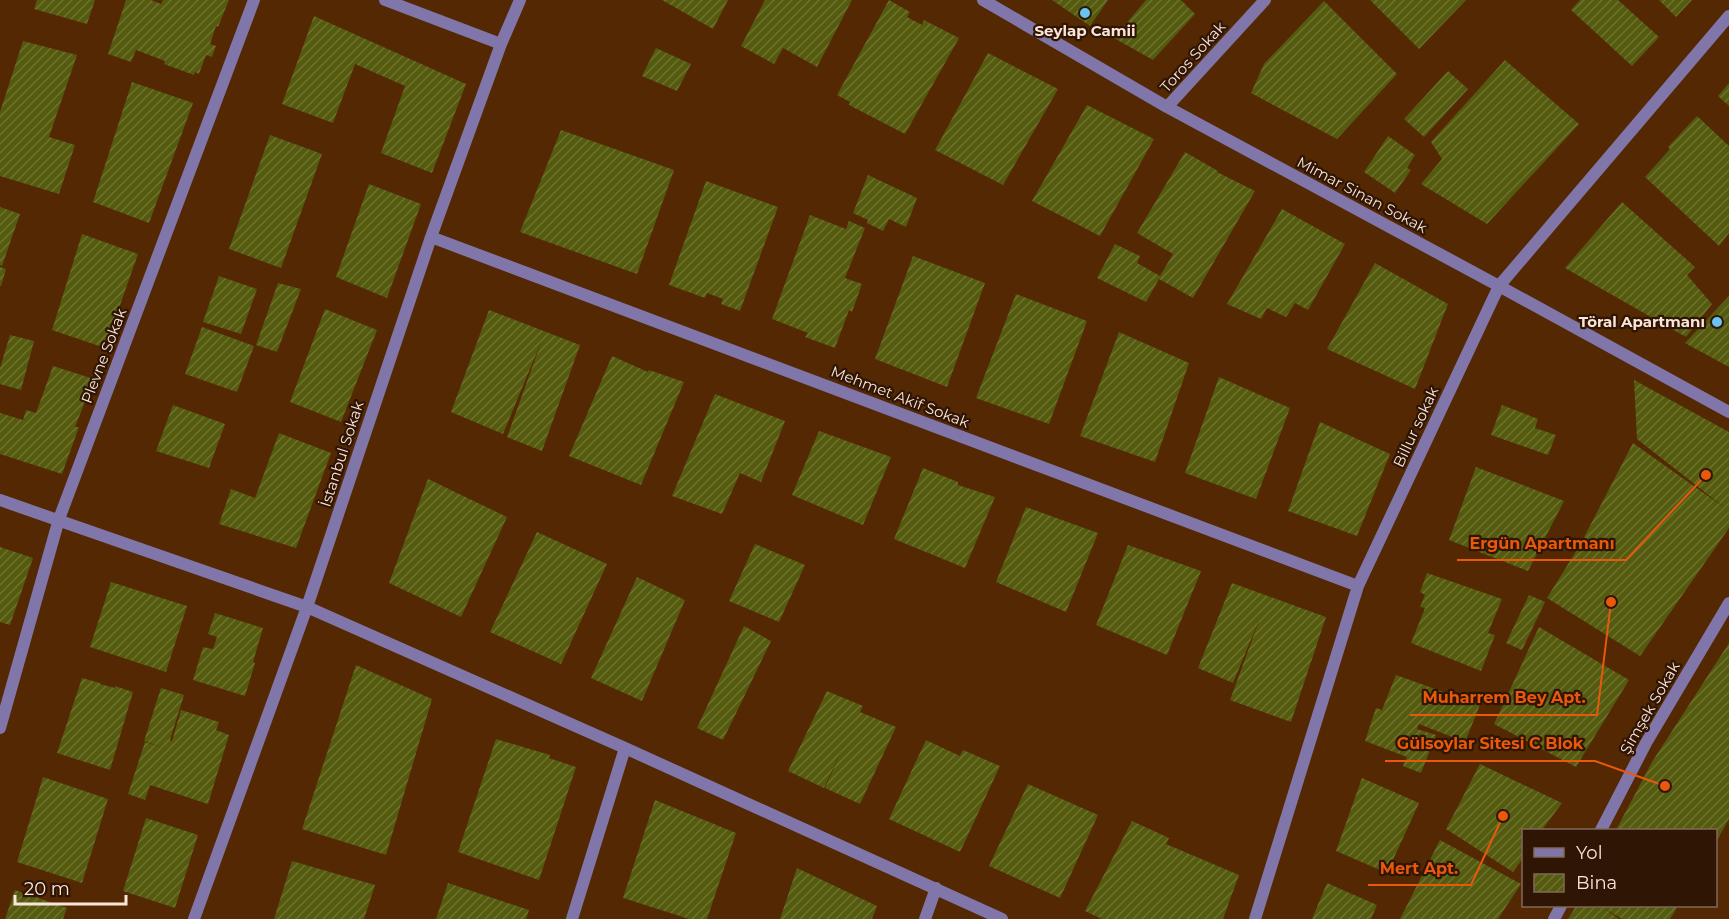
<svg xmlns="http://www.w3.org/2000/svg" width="1729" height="919" viewBox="0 0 1729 919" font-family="Montserrat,sans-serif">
	<defs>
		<pattern id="building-hatch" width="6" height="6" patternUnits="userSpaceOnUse" patternTransform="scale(1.5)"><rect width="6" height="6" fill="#545a0e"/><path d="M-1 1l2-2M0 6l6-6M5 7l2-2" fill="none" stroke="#6e7230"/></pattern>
	</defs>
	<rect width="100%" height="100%" fill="#542803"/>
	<path fill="url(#building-hatch)" d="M37,0H95L87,24L34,9Z
		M126,0H151L161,4L163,0H229L218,27L216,26L210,44L216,46L212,57L206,55L199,74L195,72L194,75L164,64L165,61L136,50L131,62L108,54Z
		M662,0H728L713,29Z
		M765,0H852L817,67L783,48L774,64L741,46Z
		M889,0L910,12L907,17L922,25L924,20L959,38L905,134L849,105L850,102L837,95Z
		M1052,0H1108L1090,26Z
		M1146,0H1181L1195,14L1153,60L1114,38Z
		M1370,0H1466L1419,49Z
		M1580,0H1618L1659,37L1632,66L1571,10Z
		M1659,0H1692L1676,17Z
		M1324,1L1397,74L1337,139L1251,93L1264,64Z
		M314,16L466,84L432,173L381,153L405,86L355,64L333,123L282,104Z
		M23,41L77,55L49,137L75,145L59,194L0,176V112Z
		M656,48L691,64L677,91L642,76Z
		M988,53L1058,89L1003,185L935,150Z
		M1505,60L1579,124L1487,224L1421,184L1442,159L1431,142Z
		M1448,71L1468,89L1424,137L1404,119Z
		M132,82L193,103L149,223L93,202Z
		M1729,83V106L1718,96Z
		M1087,105L1154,139L1100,236L1032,201Z
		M1697,116L1729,146V233L1719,246L1645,177L1670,149L1668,147Z
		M561,130L674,170L637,274L520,232Z
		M270,135L322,154L281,268L229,249Z
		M1388,136L1415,155L1407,168L1411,170L1395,193L1364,172Z
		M1185,152L1218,171L1217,172L1255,191L1193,298L1159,279L1146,302L1097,278L1115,244L1140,256L1137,263L1160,276L1173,254L1137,233Z
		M868,175L917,198L906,227L889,219L883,231L867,223L868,220L853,213Z
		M706,181L778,207L740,311L721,304L723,299L707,293L705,298L669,285Z
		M369,184L421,204L387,298L336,277Z
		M1622,202L1695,267L1687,275L1712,304L1686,337L1565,268Z
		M0,207L20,214L2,266L0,265Z
		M1282,209L1345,244L1308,310L1295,303L1286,317L1267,308L1261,319L1227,304Z
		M810,215L846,229L849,221L865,228L845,278L862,284L852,312L849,310L835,348L805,337L808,333L772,319Z
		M82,234L138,254L105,348L52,330Z
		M913,256L985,283L947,387L875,359Z
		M1375,263L1448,304L1415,389L1327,349Z
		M0,267L6,269L1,286H0Z
		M219,276L257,289L241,334L203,322Z
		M278,283L301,289L277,352L256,345Z
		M1016,294L1087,321L1049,424L976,398Z
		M1729,296V367L1685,343Z
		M325,309L377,330L341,422L290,402Z
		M489,310L580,345L542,451L507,437L542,340L503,434L451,412Z
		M202,327L254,346L237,392L185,374Z
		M1119,332L1189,363L1155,462L1080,436Z
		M10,335L34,341L21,390L0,384V368Z
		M612,356L648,372L649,370L684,382L641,485L569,456Z
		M53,366L94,379L75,427H79L62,474L0,454V413L23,420L26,410L36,413Z
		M1219,377L1290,408L1256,499L1185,473Z
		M1634,380L1729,432V528L1640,656L1547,598L1580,545L1633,443L1725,508L1637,439Z
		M715,394L785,421L761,482L740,473L722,514L672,496Z
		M173,405L225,424L209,468L156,451Z
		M1502,405L1538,419L1535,428L1556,435L1548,455L1491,435Z
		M1320,422L1390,454L1357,536L1288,511Z
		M819,431L891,457L863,525L792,495Z
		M279,433L331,453L296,548L219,524L231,489L255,498Z
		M1476,467L1564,501L1528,571L1449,540Z
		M923,468L958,482V485L995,497L965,568L894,539Z
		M428,479L507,517L461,617L389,583Z
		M1026,507L1098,533L1066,612L996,582Z
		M537,532L607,564L561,664L490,632Z
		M755,544L805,565L779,622L729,601Z
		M1128,545L1201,571L1167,655L1096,625Z
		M0,547L33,558L10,625L0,622Z
		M1427,573L1502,599L1488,633L1495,635L1481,671L1411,643L1425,608L1420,607L1425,595L1420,592Z
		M637,577L685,600L642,701L591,678Z
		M111,582L187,606L166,672L90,647Z
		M1232,583L1326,617L1291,722L1230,700L1260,618L1233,683L1198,668Z
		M1529,595L1545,602L1522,650L1506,643Z
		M215,613L263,628L253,662L255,663L245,696L193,680L203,647L213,649L217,637L208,634Z
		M744,626L771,641L723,740L697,728Z
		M1539,627L1629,680L1576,767L1494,724Z
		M1729,643V819L1716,842V830H1616L1652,762Z
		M356,665L432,699L386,855L302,829Z
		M1396,675L1480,705L1465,742L1419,724L1417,729L1436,735L1421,773L1403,766L1407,757L1365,741L1376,708L1382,710Z
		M82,678L100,683V684L115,688V686L133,692L110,770L57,753Z
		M161,688L184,695L170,740L172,741L181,710L219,722L216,730L229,735L208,804L150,785L145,800L128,794L145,742L170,750L144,741Z
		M827,691L863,706L860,712L896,727L860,804L825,788L844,745L824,788L788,771Z
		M496,739L550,755L549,758L576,767L539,880L458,852Z
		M926,740L960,756L963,750L1000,766L960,852L889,819Z
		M1480,764L1562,803L1542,830H1524V857L1513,872L1446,829Z
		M43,777L108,799L82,883L17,862Z
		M1362,778L1419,803L1387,873L1336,851Z
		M1028,784L1098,815L1060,898L989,866Z
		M655,800L736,833L707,919H689L623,898Z
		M146,818L198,835L175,908L123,891Z
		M1132,821L1169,838L1166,844L1239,875L1223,919H1102L1085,911Z
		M1440,840L1521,884L1498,919H1400Z
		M292,861L375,885L364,919H274Z
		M797,868L877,906L872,919H780Z
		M448,883L529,910L526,919H436Z
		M1327,883L1377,905L1371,919H1312Z
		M15,890L67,908L63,919H5Z
		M1576,906H1678L1670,919H1622L1605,909L1619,919H1568Z"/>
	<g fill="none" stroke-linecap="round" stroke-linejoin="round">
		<path stroke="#8176aa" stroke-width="12" d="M385,0L501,44
			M983,0L1167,107L1499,286L1729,412
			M1167,107L1265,0
			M431,237L1358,586
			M0,500L307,607L625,748L1002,919
			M0,728L59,519L254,0
			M1601,830L1646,743L1729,603
			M194,919L307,607L431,237L501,44L520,0
			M572,919L625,748
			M925,919L936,888
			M1255,919L1358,586L1499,286L1729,16
			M1554,919L1561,906"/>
	</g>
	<g fill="#6bc3f2" stroke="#2f1504" stroke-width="2">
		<circle cx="1085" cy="13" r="6"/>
		<circle cx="1717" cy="322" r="6"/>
	</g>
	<g text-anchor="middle" stroke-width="4.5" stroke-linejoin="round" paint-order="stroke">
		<g font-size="15" font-weight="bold" fill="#fbe5d8" stroke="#2f1504">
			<text x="1085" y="36">Seylap Camii</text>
			<text x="1705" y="327" text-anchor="end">Töral Apartmanı</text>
		</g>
		<g font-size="15" fill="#fbe5d8" stroke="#2f1504">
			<text transform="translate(1193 57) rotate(-48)" y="5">Toros Sokak</text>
			<text transform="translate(1362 195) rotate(28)" y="5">Mimar Sinan Sokak</text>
			<text transform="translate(104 356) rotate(-69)" y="5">Plevne Sokak</text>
			<text transform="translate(900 397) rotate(21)" y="5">Mehmet Akif Sokak</text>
			<text transform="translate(1416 427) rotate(-65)" y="5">Billur sokak</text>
			<text transform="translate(342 454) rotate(-72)" y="5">İstanbul Sokak</text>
			<text transform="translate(1650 708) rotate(-60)" y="5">Şimşek Sokak</text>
		</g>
	</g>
	<path fill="none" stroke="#e8590c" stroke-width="2" d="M1706 475L1626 560H1457M1611 602L1597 715H1410M1665 786L1595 761H1385M1503 816L1471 885H1368"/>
	<g fill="#e8590c" stroke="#2f1504" stroke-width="2">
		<circle cx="1706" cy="475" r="6"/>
		<circle cx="1611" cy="602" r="6"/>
		<circle cx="1665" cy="786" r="6"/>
		<circle cx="1503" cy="816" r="6"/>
	</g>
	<g font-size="16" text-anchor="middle" font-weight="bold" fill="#e8590c" stroke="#2f1504" stroke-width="4.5" stroke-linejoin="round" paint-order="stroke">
		<text x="1542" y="549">Ergün Apartmanı</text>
		<text x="1504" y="703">Muharrem Bey Apt.</text>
		<text x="1490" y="749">Gülsoylar Sitesi C Blok</text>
		<text x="1419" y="874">Mert Apt.</text>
	</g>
	<rect x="1522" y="829" width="195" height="78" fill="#2f1504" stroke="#816859" stroke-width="1.5"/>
	<rect x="1534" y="848" width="30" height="9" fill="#8176aa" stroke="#816859" stroke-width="1.5"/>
	<text x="1576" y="859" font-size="18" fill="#fbe5d8">Yol</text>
	<rect x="1534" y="874" width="30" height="18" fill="url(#building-hatch)" stroke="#816859" stroke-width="1.5"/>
	<text x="1576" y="889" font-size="18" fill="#fbe5d8">Bina</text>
	<path d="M15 895v9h111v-9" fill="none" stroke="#fbe5d8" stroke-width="3"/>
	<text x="24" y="895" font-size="18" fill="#fbe5d8" stroke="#2f1504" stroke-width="4.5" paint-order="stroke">20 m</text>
</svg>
